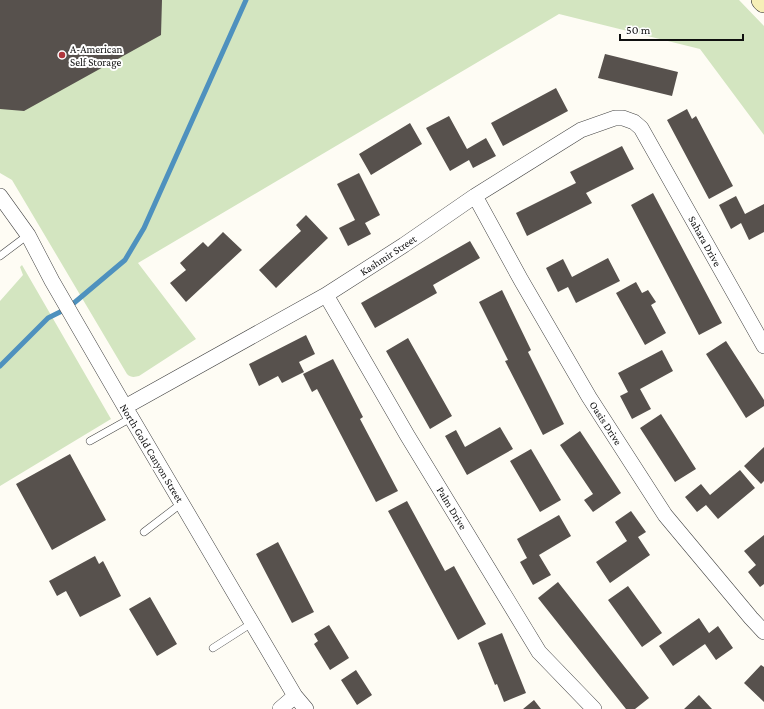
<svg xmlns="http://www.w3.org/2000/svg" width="764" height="709" viewBox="0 0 764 709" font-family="'Crimson Pro',serif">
	<rect width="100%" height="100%" fill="#fefcf4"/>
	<path fill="#d3e5c0" d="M161,0H739L764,26V135L700,49L559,14L138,263L196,339L139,376C135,377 131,378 127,374L12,180L0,173V109Z
		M22,265L111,419L0,486V301L23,275L20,267Z"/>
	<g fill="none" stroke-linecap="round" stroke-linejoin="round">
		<path stroke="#4e91be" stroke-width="5" d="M0,366L48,318L68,308L125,260L144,228L246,0"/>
	</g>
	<path fill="#57514d" d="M0,0H162L161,35L24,111L0,109Z
		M605,54L678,72L672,96L598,78Z
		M556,88L568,111L503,146L491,123Z
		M687,109L692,119L696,116L733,186L709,199L667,120Z
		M449,116L467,149L486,138L496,156L473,168L469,160L450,171L426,128Z
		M410,123L422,144L371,175L359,154Z
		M622,146L634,169L586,193L592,203L527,236L516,213L576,183L570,172Z
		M359,173L380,215L365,223L371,234L348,246L339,228L355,220L337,184Z
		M653,193L722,323L699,335L631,205Z
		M736,196L745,214L764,204V232L749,240L741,223L731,229L719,205Z
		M306,215L328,238L276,288L259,270L301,231L296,225Z
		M223,232L242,250L186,302L170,283L186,270L180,263L203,242L208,247Z
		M470,241L480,258L433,285L437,293L375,328L361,303Z
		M608,258L620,281L576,303L568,287L558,292L546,268L563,259L572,277Z
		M636,282L642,293L648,290L656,302L651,305L666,333L645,345L616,293Z
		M502,290L531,350L528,352L564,424L543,435L505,361L508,360L479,302Z
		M306,335L315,354L299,362L304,372L282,383L278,376L259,386L249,364Z
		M408,338L452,416L430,429L386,351Z
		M726,341L764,400V406L746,418L706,354Z
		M662,350L673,371L640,389L651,409L632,419L620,396L628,392L618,373Z
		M333,359L363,417L360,419L398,491L376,502L317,389L312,392L303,374Z
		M661,414L696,469L675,482L640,428Z
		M500,427L513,449L467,475L445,436L456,430L465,447Z
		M580,431L621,493L593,512L584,500L593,494L560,445Z
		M764,447V481L761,484L744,466Z
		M531,449L561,500L540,512L510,461Z
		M70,454L106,520L52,550L16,484Z
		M740,470L755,488L718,519L706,505L697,512L685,497L701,484L710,495Z
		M407,501L445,571L454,566L486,624L458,640L388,511Z
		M631,511L646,532L638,537L650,555L610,583L596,562L627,541L615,522Z
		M559,515L571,536L539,555L551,575L533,585L520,562L527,558L517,539Z
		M764,535V584L760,587L748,572L756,565L744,551Z
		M278,542L314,612L292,623L256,554Z
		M95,556L99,564L103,561L121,596L80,617L66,591L57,596L49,581Z
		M558,582L649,698L635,709H626L538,598Z
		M628,586L662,633L642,647L608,600Z
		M150,597L177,644L157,656L129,609Z
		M699,618L709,633L718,626L733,648L716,660L705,644L673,666L659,646Z
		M329,625L349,658L330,670L314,644L318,641L314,634Z
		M502,633L526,693L504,702L497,684L495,685L478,643Z
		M761,665L764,667V702L744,683Z
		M356,670L372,695L357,705L341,680Z
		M699,695L712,709H684Z
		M534,700L541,709H523Z"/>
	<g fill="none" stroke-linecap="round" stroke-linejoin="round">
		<g stroke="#434343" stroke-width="8">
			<path id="lane" d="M0,256L28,235
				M90,441L131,418
				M144,532L182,503
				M213,648L252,623"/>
		</g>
		<g stroke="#434343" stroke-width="16">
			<path id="street" d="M0,196L28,235L52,281L125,407L295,696L306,709
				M475,196L521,280L589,397L665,515L751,618L764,632
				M326,295L407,435L539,652L594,709
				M125,407L326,295L404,245L475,196L581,130L615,118H623L634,122L641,128L764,346
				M280,709L295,696"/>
		</g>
		<g stroke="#323232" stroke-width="22">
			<path id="secondary" d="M762,0L764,2"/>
		</g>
		<use href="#lane" stroke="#fff" stroke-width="7"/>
		<use href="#street" stroke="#fff" stroke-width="15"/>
		<use href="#secondary" stroke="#f6efb7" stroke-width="21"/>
	</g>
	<circle fill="#b0373d" stroke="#fff" stroke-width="1.5" cx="62" cy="55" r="4"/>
	<g text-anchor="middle" stroke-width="4" stroke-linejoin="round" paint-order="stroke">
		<g font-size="11" fill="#101010" stroke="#fff" text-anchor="start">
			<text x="70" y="53">A-American<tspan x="70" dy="13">Self Storage</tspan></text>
		</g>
		<g font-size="11" fill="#101010" stroke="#fff">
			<text transform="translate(705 241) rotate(61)" y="4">Sahara Drive</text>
			<text transform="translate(388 255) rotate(-33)" y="4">Kashmir Street</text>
			<text transform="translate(606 423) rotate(57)" y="4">Oasis Drive</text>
			<text transform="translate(152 453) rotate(59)" y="4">North Gold Canyon Street</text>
			<text transform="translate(452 508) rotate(59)" y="4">Palm Drive</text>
		</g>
	</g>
	<path d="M620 34v6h123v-6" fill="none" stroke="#101010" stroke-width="2"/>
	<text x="626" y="34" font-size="12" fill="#101010" stroke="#ffffff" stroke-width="3" paint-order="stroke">50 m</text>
</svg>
